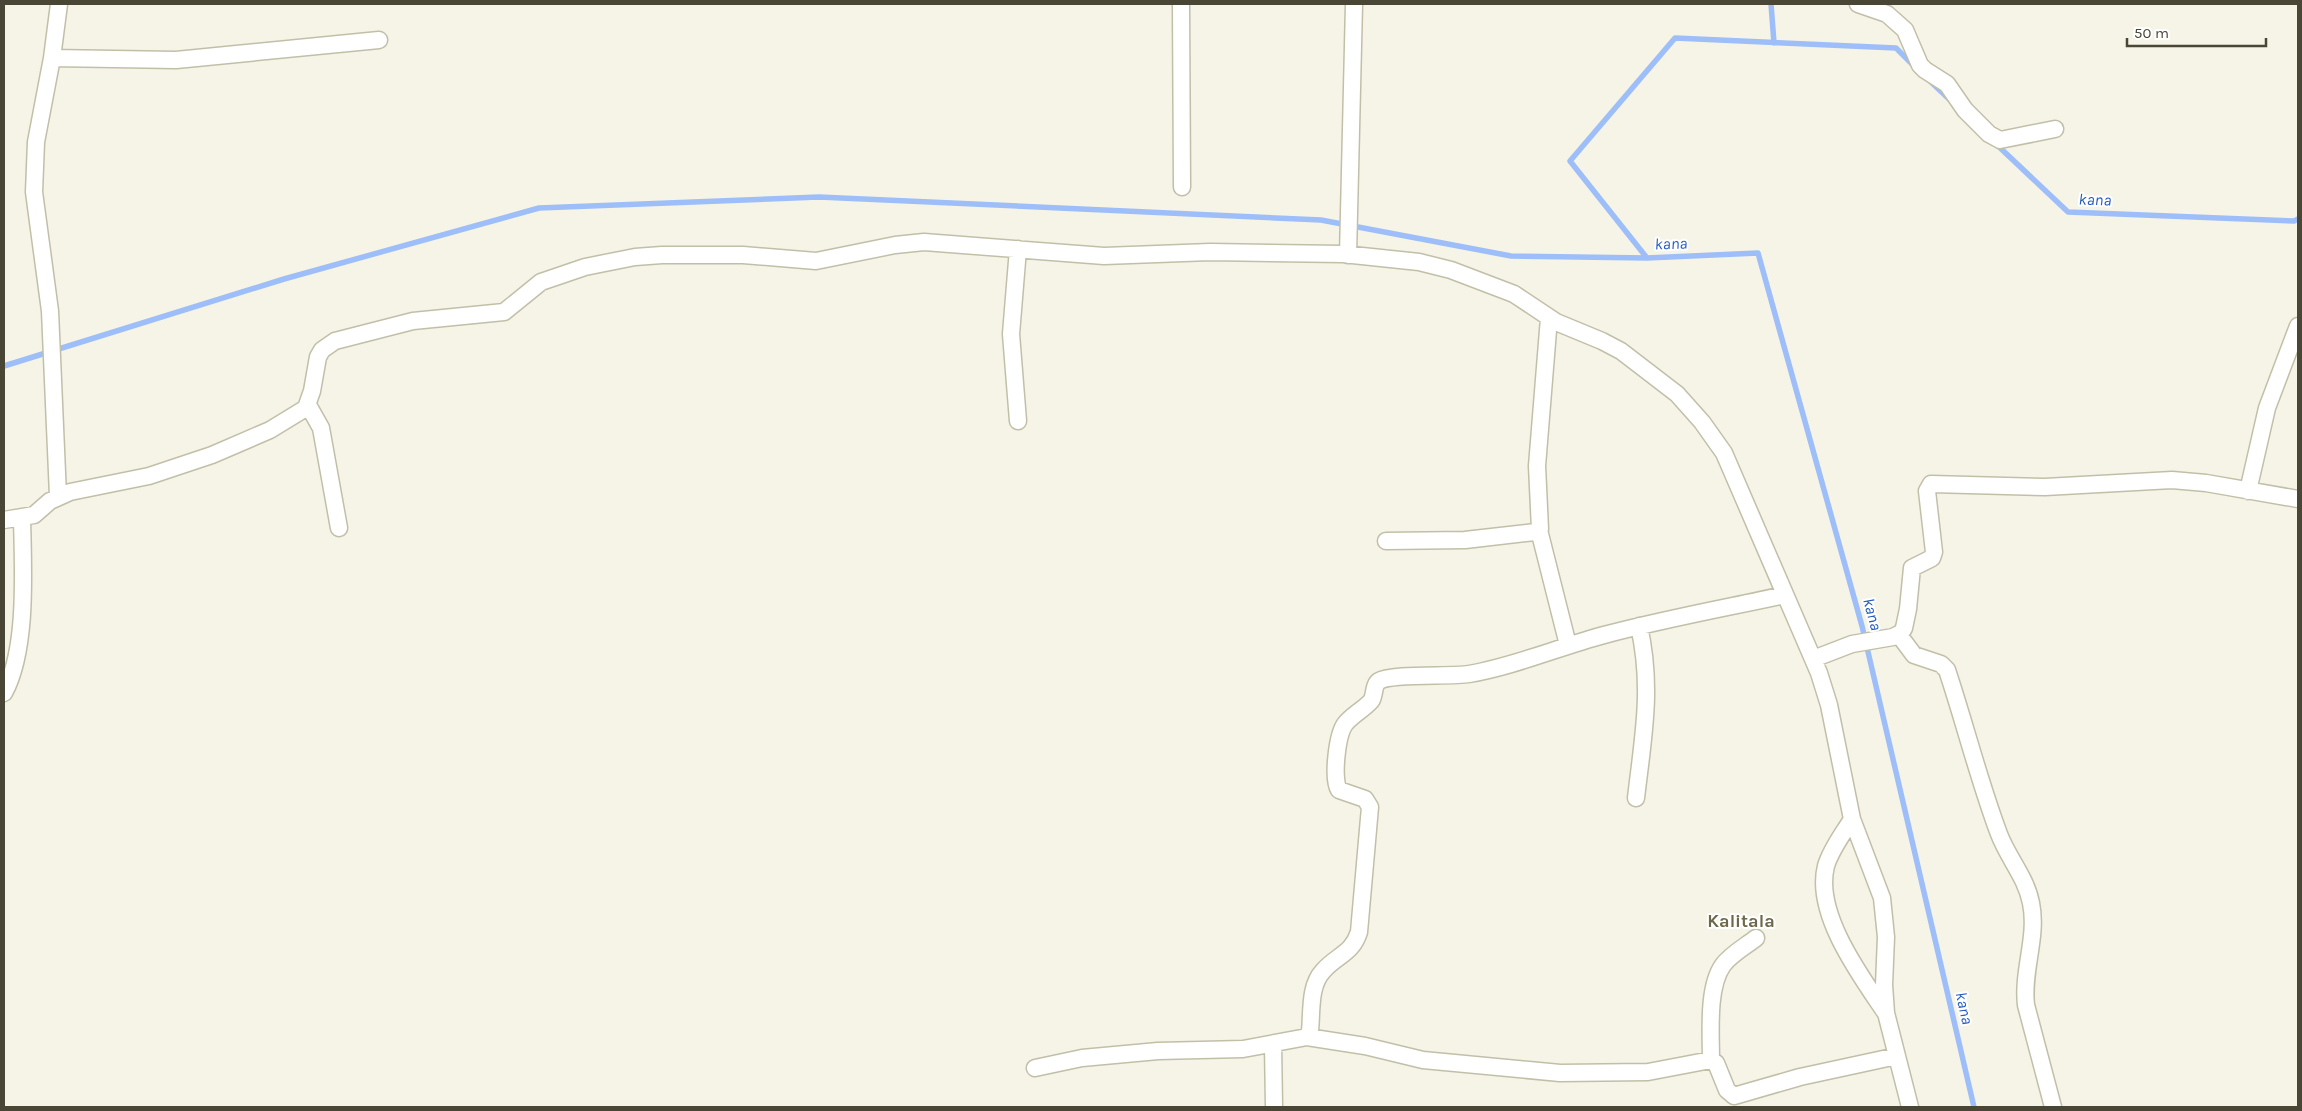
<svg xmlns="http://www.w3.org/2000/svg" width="2302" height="1111" viewBox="0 0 2302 1111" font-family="Karla,sans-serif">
	<rect width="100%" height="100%" fill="#f5f4e7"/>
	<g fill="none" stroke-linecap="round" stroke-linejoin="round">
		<path stroke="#9dbef8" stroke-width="5.5" d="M1771,4L1774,43
			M1915,67L1896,48L1675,38L1570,161L1647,258L1758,253L1862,626L1974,1107
			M1931,82L1949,99
			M1996,144L2068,212L2294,221L2298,219
			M4,366L284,279L539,208L819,197L1321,220L1511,256L1647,258"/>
		<g stroke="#c2bfa8" stroke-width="19">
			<path id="minor" d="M1181,4L1182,187
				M1858,4L1887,14L1905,30L1920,65L1925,70L1947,84L1965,110L1989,134L2000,140L2055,129
				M52,58L176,60L379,40
				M1018,249L1011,334L1018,421
				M1348,255L1354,4
				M308,405L321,428L339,528
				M2248,491L2267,408L2298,326
				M58,496L50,311L34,192L36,142L52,58L59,4
				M4,520L34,515L50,501L70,492L149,476L212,455L270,430L306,408L312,391L318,357L322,350L335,341L413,321L504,312L541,282L585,267L635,257L662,255H743L816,261L895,245L924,242L1104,256L1210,252L1343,254L1419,262L1451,270L1514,294L1556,322L1602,341L1621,351L1677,394L1702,422L1724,453L1819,673L1829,705L1852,819L1882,898L1886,937L1884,985L1886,1013L1910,1107
				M1539,530L1568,645
				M1386,541L1465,540L1535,532L1540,529L1537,466L1549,318
				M1899,635L1914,655L1941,664L1947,670C1965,724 1979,781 1999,834C2008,858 2026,877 2031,903C2038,937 2022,970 2026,1005L2053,1107
				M1813,659L1852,644L1893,637L1901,633L1904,628L1908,609L1912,568L1932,558L1934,552L1927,491L1931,484L2045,487L2172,480L2206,483L2298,499
				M4,693C28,649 23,568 22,518
				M1636,798C1643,737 1653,688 1639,626
				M1852,819C1843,834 1831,849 1826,866C1814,913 1860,975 1885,1012
				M1307,1037L1365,1046L1423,1060L1560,1073L1648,1072L1711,1060L1716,1063L1727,1090L1734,1096L1800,1077L1897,1056
				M1273,1044L1274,1107
				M1711,1060C1711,1034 1707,987 1723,965C1731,954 1746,946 1756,938
				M1035,1068L1082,1058L1158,1051L1243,1049L1307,1037L1310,1031C1312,1012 1309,986 1323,971C1337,955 1352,954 1359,932L1370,807L1365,799L1339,790C1332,779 1337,735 1345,724C1352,715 1363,710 1371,701C1375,696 1373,685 1379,681C1391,673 1451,677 1469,674C1515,666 1559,647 1604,635C1664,619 1725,608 1785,595"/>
		</g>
		<use href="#minor" stroke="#fff" stroke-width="16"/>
	</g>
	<g text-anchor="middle" stroke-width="4" stroke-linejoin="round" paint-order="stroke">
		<g font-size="16" font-style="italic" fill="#225ac0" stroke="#fff">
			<text transform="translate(2095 199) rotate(2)" y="6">kana</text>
			<text transform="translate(1671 243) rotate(-2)" y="6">kana</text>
			<text transform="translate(1873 614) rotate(75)" y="6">kana</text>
			<text transform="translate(1965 1008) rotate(77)" y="6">kana</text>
		</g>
		<g font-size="18" font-weight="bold" fill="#6d674b" stroke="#fff">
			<text x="1741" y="927">Kalitala</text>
		</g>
	</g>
	<rect width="2302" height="1111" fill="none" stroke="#494635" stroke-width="10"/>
	<path d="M2127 38v8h139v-8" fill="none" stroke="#494635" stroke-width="2.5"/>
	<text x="2134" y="38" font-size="15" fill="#494635" stroke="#ffffff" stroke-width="4" paint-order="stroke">50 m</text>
</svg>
